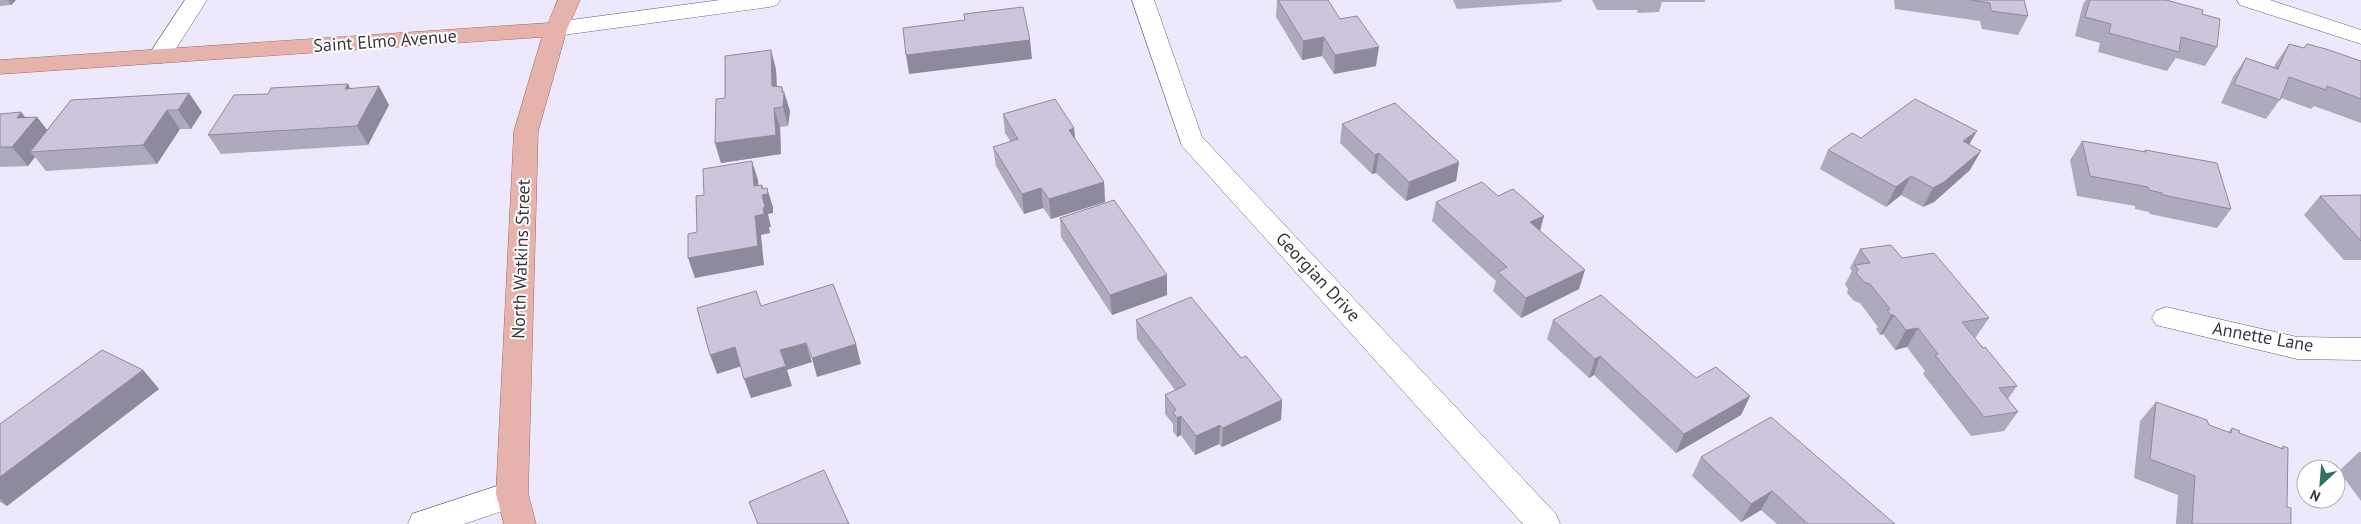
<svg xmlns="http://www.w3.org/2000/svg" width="2361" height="524" viewBox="0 0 2361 524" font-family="'PT Sans',sans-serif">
	<rect width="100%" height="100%" fill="#eee8fc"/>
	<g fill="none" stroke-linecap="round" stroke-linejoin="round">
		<g stroke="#6a6379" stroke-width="1">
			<path id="minor" d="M185,0H207L168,61L160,63L152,61L148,56Z
				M720,0H780L777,5L769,7L556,36L548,34L545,29L548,24L556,22Z
				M1132,0H1154L1202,137L1556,514L1560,524H1523L1182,146Z
				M2237,0H2270L2361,30V44L2240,5Z
				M2166,307L2297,337L2361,338V360L2297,359L2156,325L2152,318L2156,311Z
				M512,481L523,484L528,494L523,504L464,524H408L412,514Z"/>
		</g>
		<g stroke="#9d6761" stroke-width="1">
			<path id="major" d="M558,0H580L567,29L538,131L528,494L536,524H504L496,494L514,131L542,37L0,74V60L548,23Z"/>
		</g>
		<use href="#minor" fill="#fff" fill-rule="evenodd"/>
		<use href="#major" fill="#e5b3ab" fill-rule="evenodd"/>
	</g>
	<path fill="#afa9be" d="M0,0H16L11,5L0,6Z
		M1277,0H1328L1340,19L1376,66L1334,74L1322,56L1302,60L1276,17Z
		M1453,0H1562L1561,2L1457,9Z
		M1592,0H1705V2H1662L1659,12L1638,13L1637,10H1597Z
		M1894,0H2024L2028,16L2018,35L1982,29L1980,21L1895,9Z
		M2086,0H2166L2202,14L2217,47L2205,66L2176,58L2167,71L2098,52L2100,43L2075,36L2083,4Z
		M2289,44L2304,48L2307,44L2361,61V123L2314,106L2311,109L2281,98L2266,119L2221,103L2233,77L2246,58L2274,67L2276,63Z
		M776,69L777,86L782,87L790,111L788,126L780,127L781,154L721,163L715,143L725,98Z
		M348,84L350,88L389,105L368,145L221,154L208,135L268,94Z
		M71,100L202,112L191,129H180L157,164L46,171L35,157L28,166L0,167V114L21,112L25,117H37L47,130Z
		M1003,114L1074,128L1075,139L1104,182L1105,202L1051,219L1043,208L1024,214L996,166L993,147L1011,142L1005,133Z
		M1342,124L1459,162L1456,181L1406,201L1376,173L1372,174L1340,143Z
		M1861,138L1969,144L1970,170L1934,202L1923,207L1901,195L1886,207L1820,169L1828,150Z
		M2082,141L2144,152L2145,150L2231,209L2217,228L2150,214L2149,212L2135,209V206L2077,196L2070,160Z
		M2361,195V260H2344L2304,215L2320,196Z
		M1498,196L1540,231L1579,289L1521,318L1493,291L1496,281L1432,221L1436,202Z
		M1060,218L1167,295L1112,315L1061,237Z
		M1860,249L1902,258L1989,318L1976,337H1974L2017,386L2008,399L2018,412L2004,431L1971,436L1923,374L1925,371L1907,347L1895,350L1883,334L1880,335L1876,329L1878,327L1860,303L1854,301L1847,293L1848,289L1845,284L1852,271L1850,268Z
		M1136,320L1241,358L1282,400L1281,420L1222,447L1219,444L1195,455L1181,435L1177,437L1173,431V424L1165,414V395L1175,390L1137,339Z
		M1553,320L1696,378L1750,396L1741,415L1676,453L1594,375L1589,378L1547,339Z
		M143,370L159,389L7,506L0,502V424Z
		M2156,402L2209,425L2228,432L2232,428L2239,433L2281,448L2283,446L2287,507L2291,524H2176L2178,495L2134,478L2140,421Z
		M2359,452H2361V501L2339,471Z
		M1701,457L1895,524H1777L1761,510L1741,522L1692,476Z"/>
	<path fill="#8f8a9b" d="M8,0H16L11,5Z
		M1324,37L1322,56L1302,60L1303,41Z
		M1030,40L1032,59L909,74L906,55Z
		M1379,47L1376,66L1334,74L1335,55Z
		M771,50L776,69L777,105L772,86Z
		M348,84L358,103L345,89Z
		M379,86L389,105L368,145L357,126Z
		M782,87L784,96V92L790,111L788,126L783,107Z
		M189,93L202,112L191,129L178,110Z
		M774,108L780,127L781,154L721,163L715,143Z
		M167,110L180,129L157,164L143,145Z
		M21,112L31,124L37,117L52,136L30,152L35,157L28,166L12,147L17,118Z
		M1074,128L1076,147L1069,130Z
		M1977,131L1966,150L1963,141Z
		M1981,151L1970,170L1934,202L1923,207L1933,188Z
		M1379,153L1376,173L1372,174L1375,155Z
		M752,161L758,180L760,205L754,186Z
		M1459,162L1456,181L1406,201L1409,182Z
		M1911,176L1901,195L1886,207L1896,187Z
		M1104,182L1105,202L1051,219L1049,199Z
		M762,185L765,194L767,188L773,207V213L768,214L771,227H769L770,233L761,235L764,265L695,278L688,258L755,216L762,195Z
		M1041,188L1043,208L1024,214L1022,194Z
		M1544,216L1539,235L1530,222Z
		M1585,270L1579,289L1521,318L1526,298Z
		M1167,275V295L1112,315L1110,295Z
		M1891,315H1894L1883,334L1880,335Z
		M1918,328L1907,347L1895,350L1906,330Z
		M806,343L812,362L787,370L792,386L751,398L744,379L780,350Z
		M856,344L861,364L817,377L812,358Z
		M735,347L742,366L717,374L710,355Z
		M1600,356L1594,375L1589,378L1595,359Z
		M143,370L159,389L7,506L0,499V477Z
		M1750,396L1741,415L1676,453L1684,434Z
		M1282,400L1281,420L1222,447L1223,428Z
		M1181,416V435L1177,437V418Z
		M1220,425L1219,444L1195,455L1196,436Z
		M1772,491L1761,510L1741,522L1751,504Z"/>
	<path fill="#ccc5dd" stroke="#8f8a9b" d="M1278,0H1328L1340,19L1357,16L1379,47L1335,55L1324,37L1303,41Z
		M1971,0H2024L2028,16L1991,11L1990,3Z
		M2090,0H2166L2203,10L2202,14L2220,19L2217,47L2181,37L2179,52L2109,33L2111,24L2085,17Z
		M1023,7L1030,40L906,55L903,28L965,20L964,14Z
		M2289,44L2304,48L2307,44L2326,49L2361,61V99L2327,86L2326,90L2289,77L2280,100L2234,84L2246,58L2278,69Z
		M771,50L772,86L782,87V92H784L783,107L774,108L776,135L715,143L716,99L725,98V56Z
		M348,84L345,89L379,86L357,126L208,135L234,95L268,94L271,88Z
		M189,93L178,110H167L143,145L30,152L71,100Z
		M1055,99L1074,128L1069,130L1104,182L1049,199L1041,188L1022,194L993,147L1018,139L1003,114Z
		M1915,99L1977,131L1963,141L1981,151L1944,182L1933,188L1911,176L1896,187L1828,150L1852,133L1861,138Z
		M1395,103L1459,162L1409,182L1379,153L1375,155L1342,124Z
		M21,112L17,118L37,117L12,147H0V114Z
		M2082,141L2146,152L2145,150L2217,163L2231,209L2163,195L2162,193L2149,190L2148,187L2090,176Z
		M752,161L754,186L762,185V189L767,188L768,194L762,195L765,207L763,208L764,214L755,216L758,246L688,258V234L697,232L696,196L704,195L703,169Z
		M1482,182L1498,196L1513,189L1544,216L1530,222L1585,270L1526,298L1498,272L1507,267L1436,202Z
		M2361,195V241L2320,196Z
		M1114,200L1167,275L1110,295L1060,218Z
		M1891,245L1902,258L1934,253L1989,318L1962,322L1983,348L1985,347L2017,386L1999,388L2018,412L1984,417L1935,355L1938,354L1918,328L1906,330L1894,315H1891L1887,310L1890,309L1870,284L1864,282L1856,273L1858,270L1855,265L1870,263L1860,249Z
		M833,284L856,344L812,358L806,343L780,350L786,366L744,379L735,347L710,355L697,308L756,291L761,306Z
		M1601,295L1696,378L1716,367L1750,396L1684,434L1600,356L1595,359L1553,320Z
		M1191,297L1241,358L1246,356L1282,400L1223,428L1220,425L1196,436L1181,416L1177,418L1173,412L1176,410L1165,395L1186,385L1136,320Z
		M102,350L143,370L0,477V424Z
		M2156,402L2207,420L2209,425L2231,433L2232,428L2240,431L2239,433L2283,449V446L2288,448L2287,507L2291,508V524H2192L2195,476L2150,459Z
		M1771,417L1895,524H1808L1772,491L1751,504L1701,457Z
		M824,470L849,524H758L749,502Z"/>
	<g text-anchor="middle" stroke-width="4" stroke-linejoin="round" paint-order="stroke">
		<g font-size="18" fill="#38363f" stroke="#fff">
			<text transform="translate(385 41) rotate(-4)" y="6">Saint Elmo Avenue</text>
			<text transform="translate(521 259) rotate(-88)" y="6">North Watkins Street</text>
			<text transform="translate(1318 277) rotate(47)" y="6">Georgian Drive</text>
			<text transform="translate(2263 337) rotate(10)" y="6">Annette Lane</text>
		</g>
	</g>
	<g transform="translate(2321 484) rotate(206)"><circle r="24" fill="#ffffff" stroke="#afafb2"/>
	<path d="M0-4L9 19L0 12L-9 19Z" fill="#327262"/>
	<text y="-8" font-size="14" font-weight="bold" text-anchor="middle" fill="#38363f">N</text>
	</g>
</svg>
